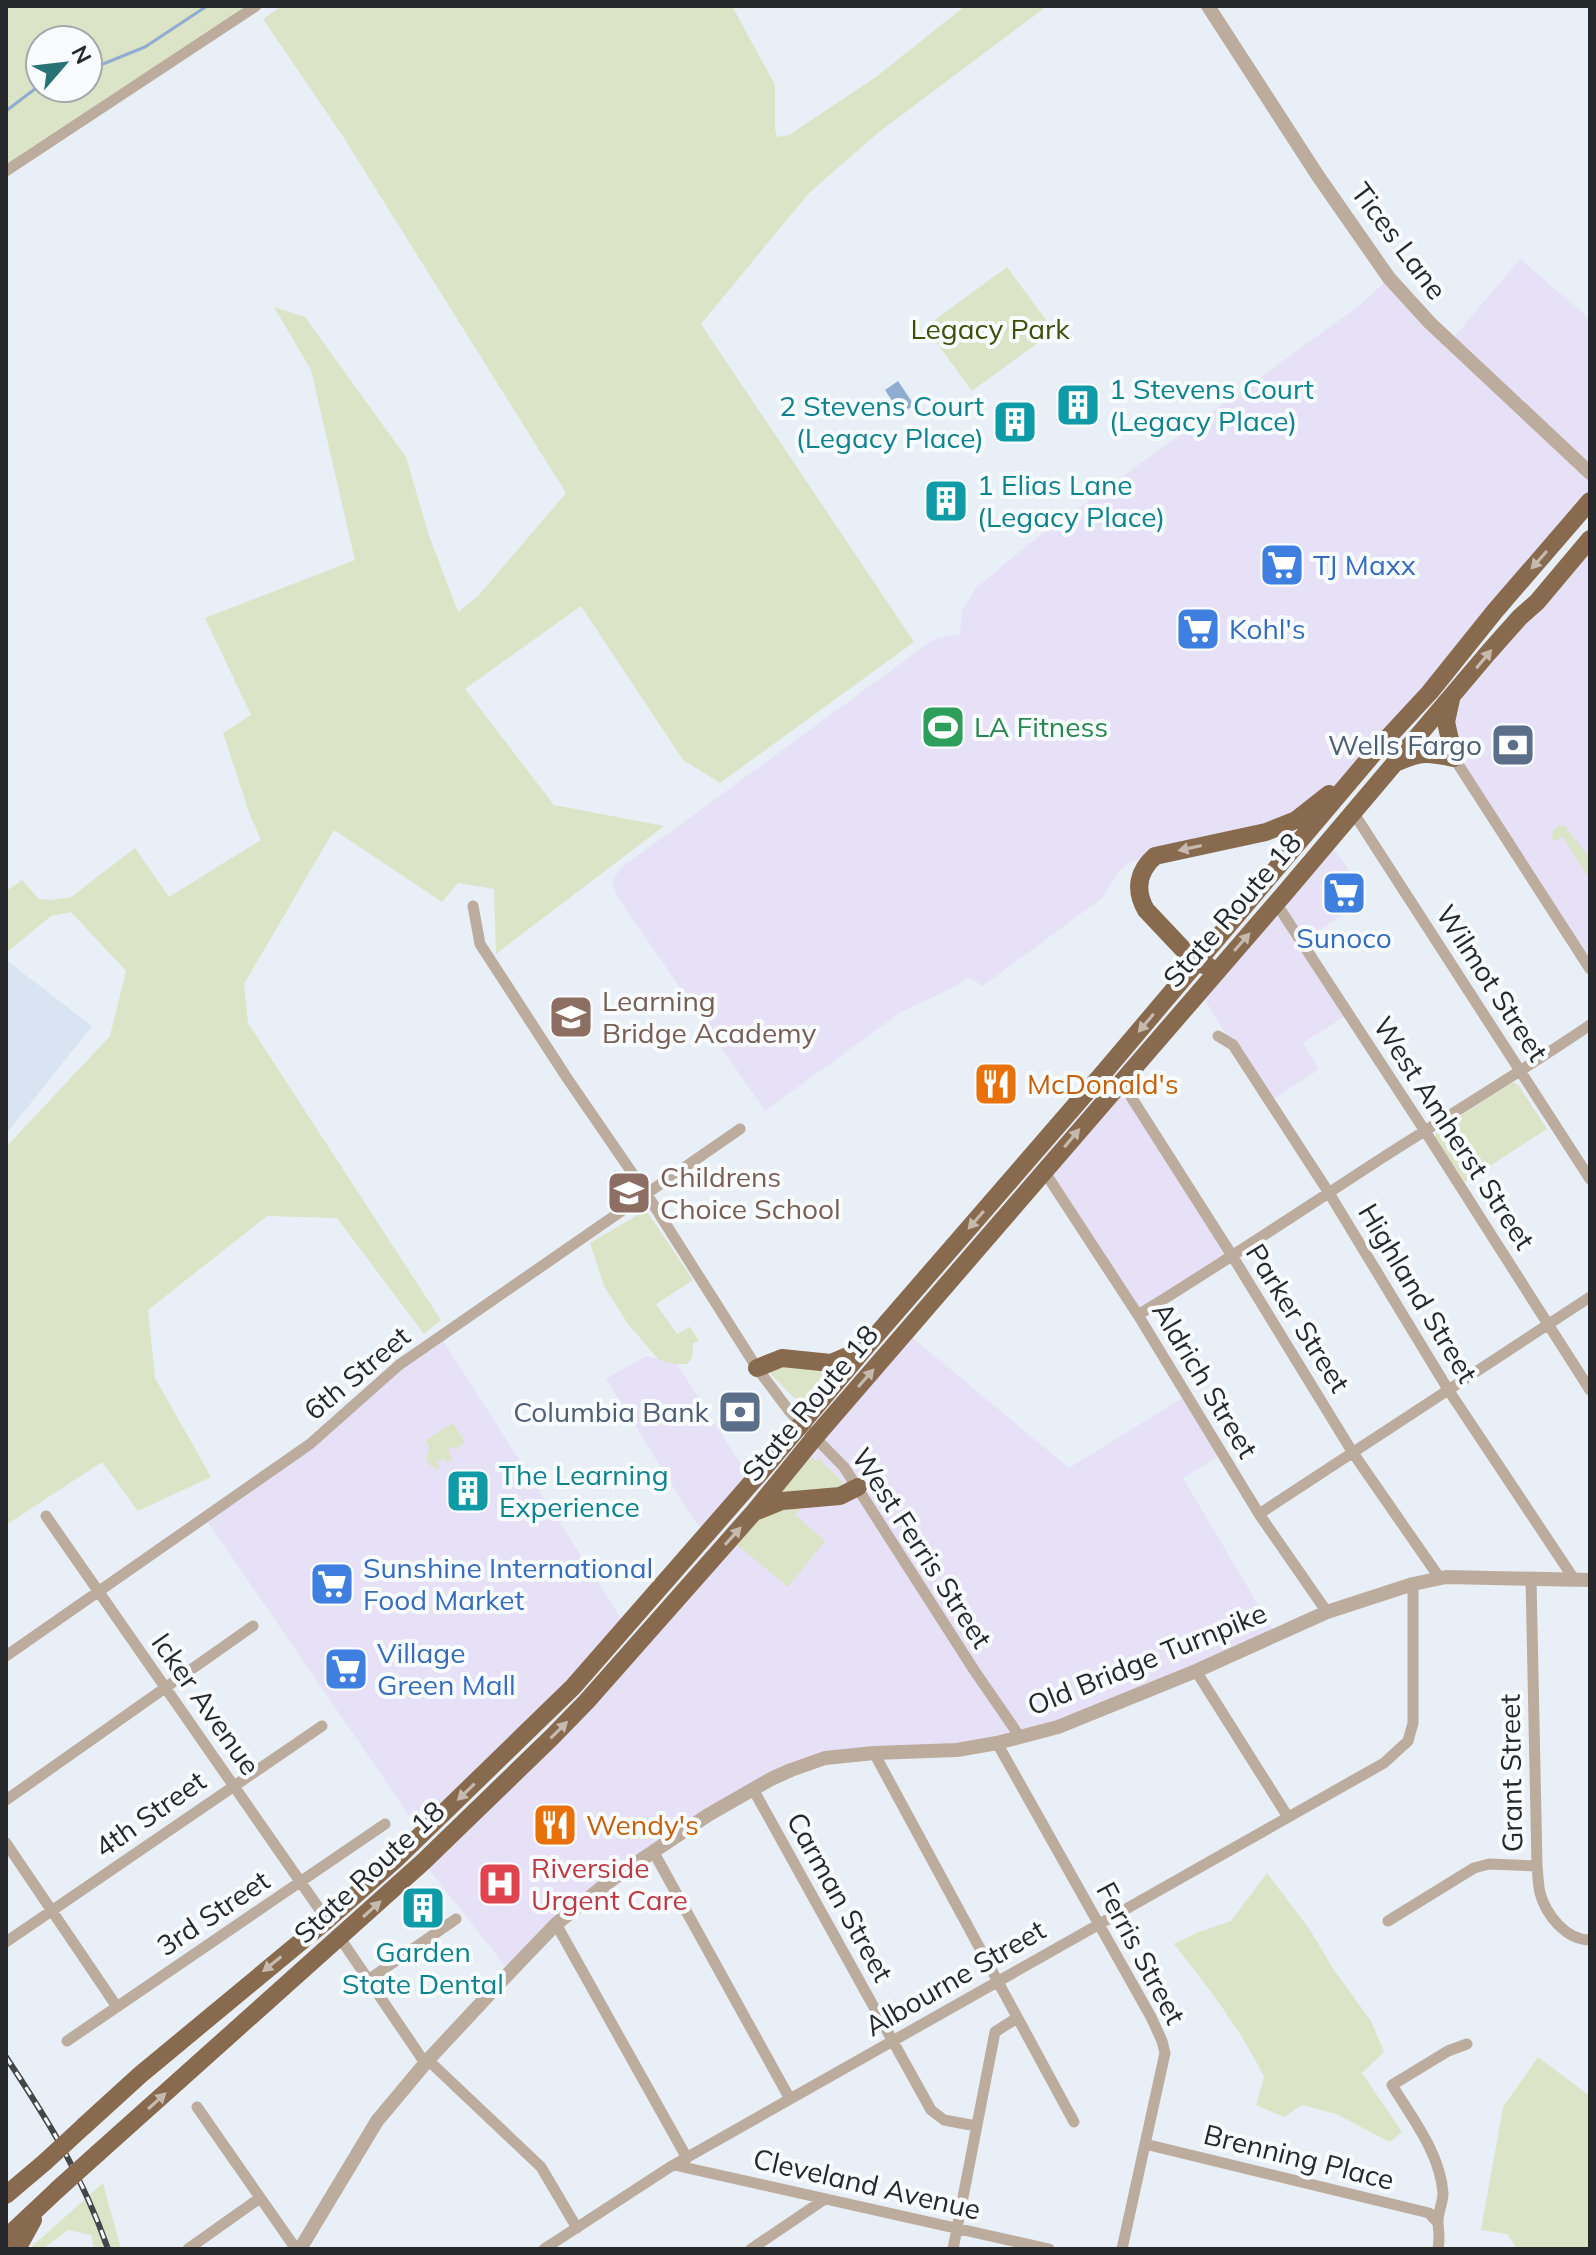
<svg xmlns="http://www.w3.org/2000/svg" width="1596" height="2255" viewBox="0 0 1596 2255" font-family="Mulish,sans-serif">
	<rect width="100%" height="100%" fill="#e9eff6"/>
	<path fill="#e6e1f6" d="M1520,259L1590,319V501L1357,773L1266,832L1132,861L1119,871L1102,898L983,986L968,977L954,987L901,1012L765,1111L617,896L612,881L621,868L934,639L960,634L962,610L976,588L1030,543L1359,306L1389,278L1450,342Z
		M1590,539V969L1454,758L1448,709Z
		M1328,842L1344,863L1365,900L1302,942L1348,1014L1303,1043L1319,1069L1269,1102L1199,991Z
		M1121,1081L1233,1257L1138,1315L1044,1171Z
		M906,1332L1069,1468L1187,1395L1222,1454L1183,1478L1276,1635L1020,1737L874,1753L791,1770L653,1851L510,1972L423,1862L481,1808Z
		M440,1336L626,1626L422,1834L205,1518L310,1444Z
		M646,1356L677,1364L752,1482L707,1533L694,1520L606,1379Z"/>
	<path fill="#d9e4f2" d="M6,960L92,1026L6,1134Z"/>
	<path fill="#dce4c7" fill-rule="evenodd" d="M6,6H256L130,90L113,107L6,175ZM40,40H88V88H40Z
		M282,6H732L775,85V128L777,137L789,135L876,77L965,6H1047L879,132L809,193L701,324L914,642L720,783L683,760L581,606L465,689L554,805L664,826L496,954L494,889L458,883L442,902L334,830L244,984L248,1023L441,1320L424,1334L337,1218L267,1216L148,1310L155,1378L211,1477L138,1511L102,1462L6,1525V1147L110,1036L126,971L71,912L51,916L6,953V891L22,880L39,899L52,900L71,897L135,848L169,897L261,840L250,815L223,733L251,715L205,618L355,560L311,370L274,307L305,317L406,457L429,536L458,612L478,596L566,493L344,138L263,19Z
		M1007,267L1054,331L972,391L925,327Z
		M1564,825L1590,858V880L1563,837L1555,841L1552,838C1551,831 1557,825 1564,825Z
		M1513,1082L1519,1086L1547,1129L1465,1182L1435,1138L1437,1131Z
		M646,1210L693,1280L656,1304L677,1334L690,1327L699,1341L693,1343L692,1358L687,1364H675L659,1360L628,1324L604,1286L590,1243Z
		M774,1365L833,1368L804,1404L799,1400L798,1402L770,1373L769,1371Z
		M451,1424L454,1425L465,1442L456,1449L454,1446L448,1450L453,1459L447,1463L444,1459L437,1462L440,1468L436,1470L433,1466L431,1467L426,1459L429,1448L426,1440Z
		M811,1457L817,1461L819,1459L840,1479L843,1482L839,1488L783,1493L785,1488Z
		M802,1507L795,1515L825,1541L788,1587L736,1544L758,1520L768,1512Z
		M1267,1873L1310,1930L1334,1970L1371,2021L1384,2052L1362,2073L1402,2132L1390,2142L1336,2114L1302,2105L1284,2117L1256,2105L1264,2077C1240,2028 1208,1987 1174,1944L1199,1932L1231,1921Z
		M1538,2057L1587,2094H1590V2249H1517L1507,2234L1481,2230L1503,2107Z
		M103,2183L121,2249H94L91,2235L68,2230L43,2249H29Z"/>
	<path fill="#8fadd1" d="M898,381L914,405L901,414L885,390Z"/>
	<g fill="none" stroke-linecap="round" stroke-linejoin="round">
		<path stroke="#8fadd1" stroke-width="3" d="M88,70L145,47L207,6
			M6,111L40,85"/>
		<path stroke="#bcac9d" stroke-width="11" d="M6,171L256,6
			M1454,758L1590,969
			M1353,812L1590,1179
			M1276,903L1425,1131L1590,1390
			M473,906L480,944L567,1078L646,1193L757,1368L790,1412L844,1467L974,1670L1020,1737
			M1218,1036L1233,1045L1246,1065L1329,1193L1449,1391L1574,1579
			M1121,1081L1233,1257L1353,1453L1439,1577
			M1044,1171L1138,1315L1259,1514L1327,1612
			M1138,1315C1220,1265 1299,1212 1379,1160C1449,1115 1521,1072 1590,1025
			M1259,1514L1590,1297
			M46,1516L327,1920
			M1531,1578L1537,1866C1538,1875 1538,1884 1540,1893C1546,1915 1566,1940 1590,1940
			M6,1656L310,1444L399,1365L740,1129
			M1196,1671L1288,1817
			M997,1743L1151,2017L1162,2041L1165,2053L1122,2249
			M874,1753L1074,2122
			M753,1789L931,2110L944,2120L976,2126
			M6,1800L253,1626
			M6,1843L117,2007
			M653,1851L790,2099
			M1388,1921L1474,1868L1489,1864L1537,1866
			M556,1924L687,2158
			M340,1938L425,2063
			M6,1942L322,1726
			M368,1980L456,1919
			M67,2041L385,1824
			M428,2060L541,2167L577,2228
			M197,2107L296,2249
			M1145,2144L1429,2213L1438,2223
			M674,2165L1049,2249
			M188,2249L260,2198
			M544,2249L670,2167L1384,1763L1408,1741L1413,1723V1584
			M751,2249L825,2199
			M953,2249L995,2032L1017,2018
			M1438,2249C1440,2239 1439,2234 1438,2224C1437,2214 1443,2203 1443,2193C1440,2153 1412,2118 1392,2085L1448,2051L1467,2044"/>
		<path stroke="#bcac9d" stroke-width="14" d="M1208,6L1318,176L1389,278L1430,323L1590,473
			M300,2249L377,2121L428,2060L510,1972L556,1924L614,1878L708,1815L771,1779L791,1770L825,1758L874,1753L957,1750L997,1743L1058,1727L1196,1671L1327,1612L1413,1584L1446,1577L1590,1580"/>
		<path stroke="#886a4e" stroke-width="18" d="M1398,762C1421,751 1430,753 1454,758L1446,722L1451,699
			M1208,966L1196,963L1146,910C1134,889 1138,871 1155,856L1266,832L1296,820L1329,794
			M757,1368L782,1358L831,1363L859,1351
			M757,1511L782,1501L840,1496L858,1487
			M84,2126L140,2075L327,1920L396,1859L573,1687L760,1473L865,1348L1105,1071L1379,747L1430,692L1495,611L1590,501
			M98,2153L423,1862L552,1737L587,1701L754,1512L815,1437L1284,894L1488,653L1520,617L1537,602L1590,539
			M6,2195L45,2162
			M6,2238L58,2189
			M17,2249L33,2220"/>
		<g stroke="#44474a" stroke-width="6">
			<path id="rail" d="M6,2057C49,2122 82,2175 108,2249"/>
		</g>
		<use href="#rail" stroke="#f9fcff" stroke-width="3" stroke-dasharray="9" stroke-linecap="butt"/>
		<path stroke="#886a4e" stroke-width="18" d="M45,2162L84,2126
			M58,2189L98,2153"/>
	</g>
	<defs><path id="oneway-solid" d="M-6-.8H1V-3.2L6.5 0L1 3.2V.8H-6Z" transform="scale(2)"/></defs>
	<g fill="#c6baaf">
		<use href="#oneway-solid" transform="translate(1539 560) rotate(131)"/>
		<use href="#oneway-solid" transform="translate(1484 659) rotate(-50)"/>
		<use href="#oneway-solid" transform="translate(1190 848) rotate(168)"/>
		<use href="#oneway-solid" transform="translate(1242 942) rotate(-49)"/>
		<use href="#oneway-solid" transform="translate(1146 1023) rotate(130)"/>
		<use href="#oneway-solid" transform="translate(1072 1138) rotate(-50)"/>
		<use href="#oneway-solid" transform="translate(976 1220) rotate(131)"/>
		<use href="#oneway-solid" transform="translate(866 1378) rotate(-49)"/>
		<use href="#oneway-solid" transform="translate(733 1536) rotate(-48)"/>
		<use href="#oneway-solid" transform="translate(559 1730) rotate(-45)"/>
		<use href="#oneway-solid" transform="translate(466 1792) rotate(136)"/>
		<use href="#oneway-solid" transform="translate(372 1909) rotate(-42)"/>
		<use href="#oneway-solid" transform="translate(272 1964) rotate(141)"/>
		<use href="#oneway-solid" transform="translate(157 2101) rotate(-42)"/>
	</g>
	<defs>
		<g id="building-square" transform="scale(2.3)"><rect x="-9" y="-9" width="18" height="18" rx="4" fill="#0f9aa8" stroke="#f9fcff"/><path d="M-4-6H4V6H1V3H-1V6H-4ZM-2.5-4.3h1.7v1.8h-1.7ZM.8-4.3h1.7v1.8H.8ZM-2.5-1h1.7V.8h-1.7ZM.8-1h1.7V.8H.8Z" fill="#fff"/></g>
		<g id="supermarket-square" transform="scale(2.3)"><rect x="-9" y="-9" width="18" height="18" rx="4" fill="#3f7fe0" stroke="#f9fcff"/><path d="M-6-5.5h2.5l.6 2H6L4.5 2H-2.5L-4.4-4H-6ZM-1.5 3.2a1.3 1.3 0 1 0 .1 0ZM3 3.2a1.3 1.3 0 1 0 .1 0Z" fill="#fff"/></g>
		<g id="stadium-square" transform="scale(2.3)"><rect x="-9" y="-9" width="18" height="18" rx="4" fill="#2e9e5b" stroke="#f9fcff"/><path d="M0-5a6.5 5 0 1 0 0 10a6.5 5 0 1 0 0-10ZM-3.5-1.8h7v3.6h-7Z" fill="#fff"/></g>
		<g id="bank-square" transform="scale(2.3)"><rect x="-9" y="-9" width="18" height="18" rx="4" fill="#5c6f8a" stroke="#f9fcff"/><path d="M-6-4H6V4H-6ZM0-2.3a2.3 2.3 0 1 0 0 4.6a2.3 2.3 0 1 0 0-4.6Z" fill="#fff"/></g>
		<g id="school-square" transform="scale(2.3)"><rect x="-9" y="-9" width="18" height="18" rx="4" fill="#8d6e63" stroke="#f9fcff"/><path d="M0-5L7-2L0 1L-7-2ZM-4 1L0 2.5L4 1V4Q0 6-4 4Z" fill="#fff"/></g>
		<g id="restaurant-square" transform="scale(2.3)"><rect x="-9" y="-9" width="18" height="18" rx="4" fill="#e8710a" stroke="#f9fcff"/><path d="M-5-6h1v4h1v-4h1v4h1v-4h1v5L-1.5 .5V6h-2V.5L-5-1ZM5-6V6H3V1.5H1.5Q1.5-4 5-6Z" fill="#fff"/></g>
		<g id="hospital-square" transform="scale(2.3)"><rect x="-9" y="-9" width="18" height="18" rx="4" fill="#e0444e" stroke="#f9fcff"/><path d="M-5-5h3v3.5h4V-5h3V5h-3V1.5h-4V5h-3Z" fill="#fff"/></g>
	</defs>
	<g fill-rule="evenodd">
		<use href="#building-square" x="1078" y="405"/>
		<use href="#building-square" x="1015" y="422"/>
		<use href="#building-square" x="946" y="501"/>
		<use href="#supermarket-square" x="1282" y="565"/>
		<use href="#supermarket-square" x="1198" y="629"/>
		<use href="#stadium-square" x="943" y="727"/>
		<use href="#bank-square" x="1513" y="745"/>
		<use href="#supermarket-square" x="1344" y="893"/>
		<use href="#school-square" x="571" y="1017"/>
		<use href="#restaurant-square" x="996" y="1084"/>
		<use href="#school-square" x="629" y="1193"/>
		<use href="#bank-square" x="740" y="1412"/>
		<use href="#building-square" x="468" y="1491"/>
		<use href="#supermarket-square" x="332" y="1584"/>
		<use href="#supermarket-square" x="346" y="1669"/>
		<use href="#restaurant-square" x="555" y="1825"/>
		<use href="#hospital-square" x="500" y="1884"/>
		<use href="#building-square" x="423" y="1908"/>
	</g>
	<g text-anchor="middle" stroke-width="8" stroke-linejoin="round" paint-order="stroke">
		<g font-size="28" fill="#26282b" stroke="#f9fcff">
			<text transform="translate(1399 241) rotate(53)" y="10">Tices Lane</text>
			<text transform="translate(1232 910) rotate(-49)" y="10">State Route 18</text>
			<text transform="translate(1492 983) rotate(57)" y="10">Wilmot Street</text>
			<text transform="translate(1454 1133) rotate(57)" y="10">West Amherst Street</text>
			<text transform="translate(1418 1293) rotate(59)" y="10">Highland Street</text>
			<text transform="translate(1298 1318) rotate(58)" y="10">Parker Street</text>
			<text transform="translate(357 1373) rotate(-40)" y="10">6th Street</text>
			<text transform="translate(1205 1380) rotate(59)" y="10">Aldrich Street</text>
			<text transform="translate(810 1403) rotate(-50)" y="10">State Route 18</text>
			<text transform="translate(922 1548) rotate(57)" y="10">West Ferris Street</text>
			<text transform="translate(1147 1659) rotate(-22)" y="10">Old Bridge Turnpike</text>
			<text transform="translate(206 1704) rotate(55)" y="10">Icker Avenue</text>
			<text transform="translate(1511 1773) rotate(-91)" y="10">Grant Street</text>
			<text transform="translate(150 1814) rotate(-35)" y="10">4th Street</text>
			<text transform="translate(369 1872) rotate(-43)" y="10">State Route 18</text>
			<text transform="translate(840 1897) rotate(61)" y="10">Carman Street</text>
			<text transform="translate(213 1913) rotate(-34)" y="10">3rd Street</text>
			<text transform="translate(1141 1953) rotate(62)" y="10">Ferris Street</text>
			<text transform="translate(955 1978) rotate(-30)" y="10">Albourne Street</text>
			<text transform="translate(1299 2157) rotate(14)" y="10">Brenning Place</text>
			<text transform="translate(867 2184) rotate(13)" y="10">Cleveland Avenue</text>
		</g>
		<g font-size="28" fill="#404e07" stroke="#f9fcff">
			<text x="990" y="339">Legacy Park</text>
		</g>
		<g font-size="28" fill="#0d838f" stroke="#f9fcff" text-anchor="start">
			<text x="1109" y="399">1 Stevens Court<tspan x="1109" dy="32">(Legacy Place)</tspan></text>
			<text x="984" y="416" text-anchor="end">2 Stevens Court<tspan x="984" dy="32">(Legacy Place)</tspan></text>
			<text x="977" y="495">1 Elias Lane<tspan x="977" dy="32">(Legacy Place)</tspan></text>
			<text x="499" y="1485">The Learning<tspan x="499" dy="32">Experience</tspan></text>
			<text x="423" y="1962" text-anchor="middle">Garden<tspan x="423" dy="32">State Dental</tspan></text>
		</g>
		<g font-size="28" fill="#366cbe" stroke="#f9fcff" text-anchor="start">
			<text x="1313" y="575">TJ Maxx</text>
			<text x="1229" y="639">Kohl's</text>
			<text x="1344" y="948" text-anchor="middle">Sunoco</text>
			<text x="363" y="1578">Sunshine International<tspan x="363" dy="32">Food Market</tspan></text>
			<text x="377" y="1663">Village<tspan x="377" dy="32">Green Mall</tspan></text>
		</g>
		<g font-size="28" fill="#27864d" stroke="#f9fcff" text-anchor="start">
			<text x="974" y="737">LA Fitness</text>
		</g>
		<g font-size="28" fill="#4e5e75" stroke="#f9fcff" text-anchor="end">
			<text x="1482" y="755">Wells Fargo</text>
			<text x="709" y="1422">Columbia Bank</text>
		</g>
		<g font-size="28" fill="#785e54" stroke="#f9fcff" text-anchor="start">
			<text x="602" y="1011">Learning<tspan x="602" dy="32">Bridge Academy</tspan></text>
			<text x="660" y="1187">Childrens<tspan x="660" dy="32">Choice School</tspan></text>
		</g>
		<g font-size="28" fill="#c56008" stroke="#f9fcff" text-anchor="start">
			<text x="1027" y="1094">McDonald's</text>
			<text x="586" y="1835">Wendy's</text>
		</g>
		<g font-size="28" fill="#be3a42" stroke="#f9fcff" text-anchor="start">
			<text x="531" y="1878">Riverside<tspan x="531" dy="32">Urgent Care</tspan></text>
		</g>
	</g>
	<rect width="1596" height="2255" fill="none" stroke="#26282b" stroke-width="16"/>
	<g transform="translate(64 64) rotate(62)"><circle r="38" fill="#f9fcff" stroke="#a5a7aa" stroke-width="2"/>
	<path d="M0-6L14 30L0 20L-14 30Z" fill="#277274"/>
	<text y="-12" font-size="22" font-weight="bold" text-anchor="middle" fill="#26282b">N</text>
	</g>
</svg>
